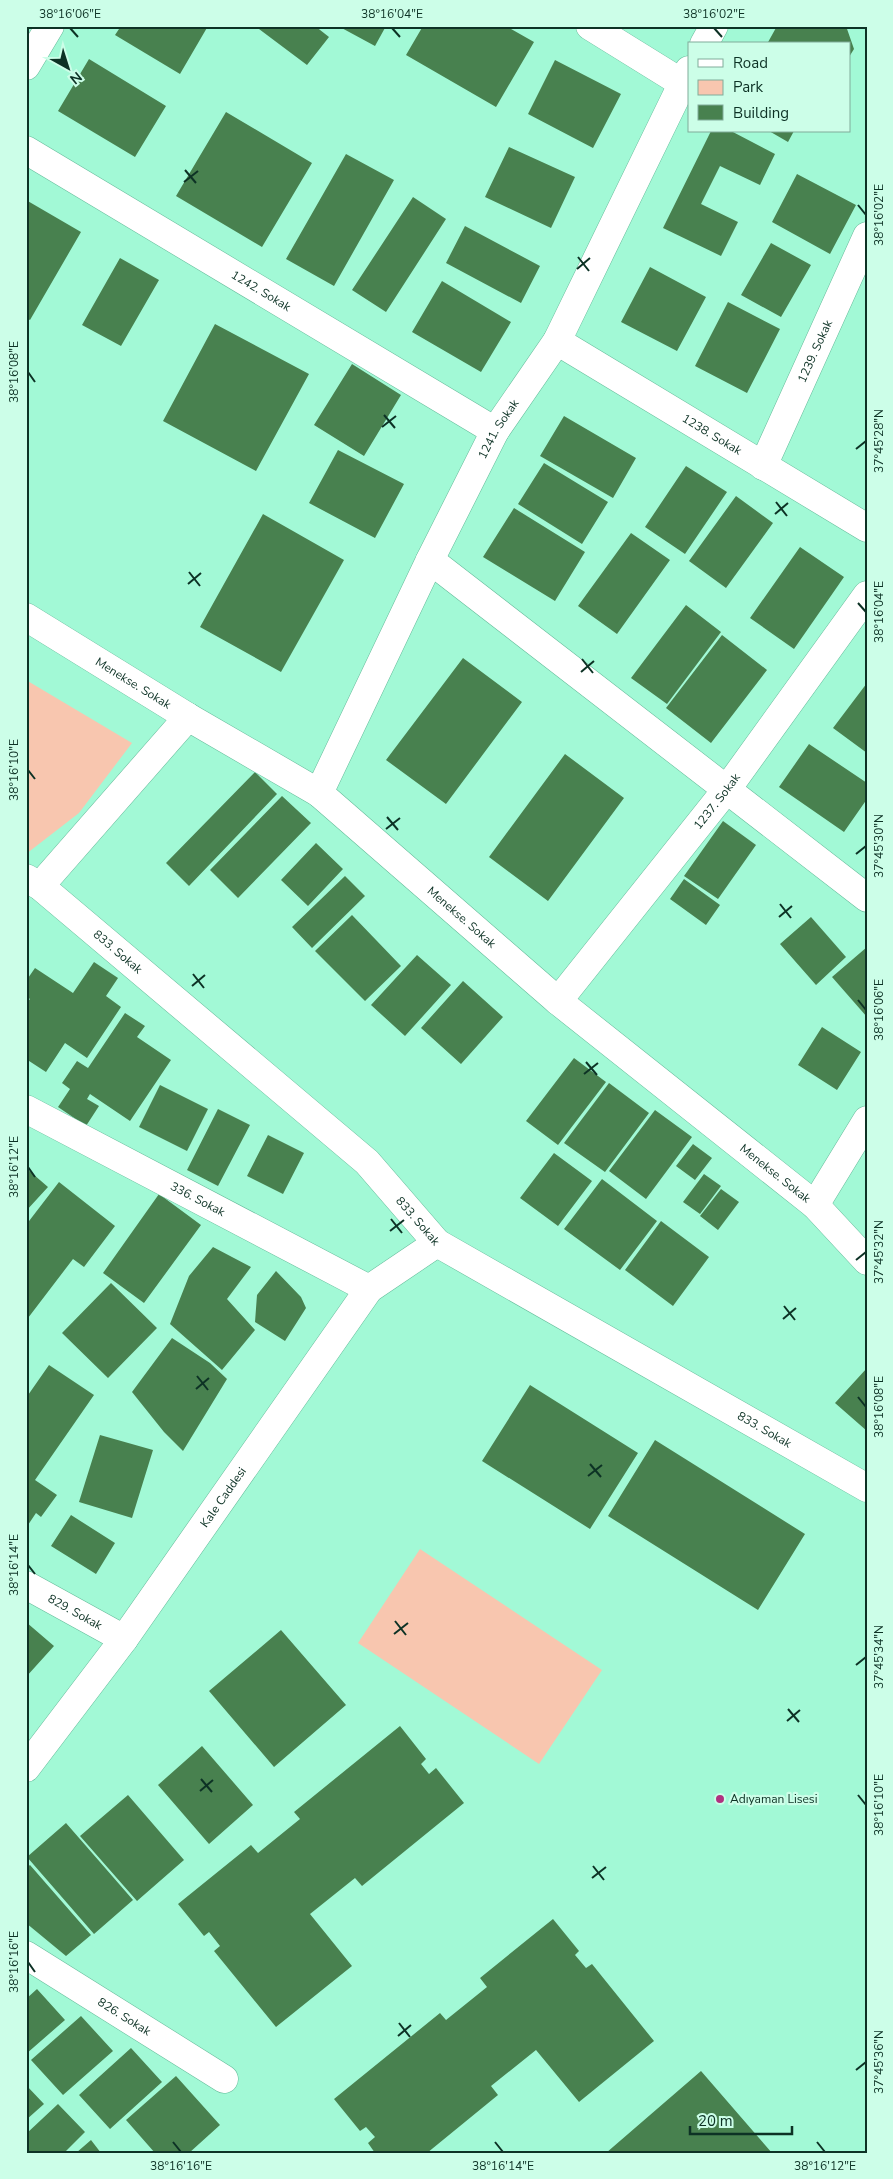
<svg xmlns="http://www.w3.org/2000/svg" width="893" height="2179" viewBox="0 0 893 2179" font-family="'Nunito Sans',sans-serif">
	<rect width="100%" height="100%" fill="#a2f9d6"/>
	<path fill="#f8c6af" d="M26,680L132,743L79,813L26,854Z
		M420,1549L602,1670L539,1764L358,1643Z"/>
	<path fill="#48814f" d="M121,26H208L180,74L115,35Z
		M255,26H315L329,37L307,65Z
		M338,26H386L375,46Z
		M423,26H506L534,42L496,107L406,55Z
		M777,26H846L854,49L849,57V44H767Z
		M89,59L166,106L135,157L58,111Z
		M555,60L621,94L593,148L528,114Z
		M226,112L312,163L262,247L176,196Z
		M711,131H731L775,154L760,185L720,166L701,204L738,222L721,256L663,228Z
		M769,131H794L788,142Z
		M509,147L575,177L551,228L485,197Z
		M346,154L394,180L334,286L286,259Z
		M797,174L856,205L830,254L772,222Z
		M413,197L446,219L386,312L352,290Z
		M26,200L81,232L30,320L26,318Z
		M465,226L540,266L521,303L446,263Z
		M771,243L811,265L781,317L741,295Z
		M120,258L159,280L121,346L82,325Z
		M650,267L706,297L677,351L621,322Z
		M442,281L511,322L481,372L412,332Z
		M728,302L780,329L747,393L695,366Z
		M215,324L309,374L256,471L163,421Z
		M352,364L401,395L364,456L314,425Z
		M564,416L636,458L613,498L540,456Z
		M338,450L404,484L375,538L309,503Z
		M544,463L608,502L582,544L518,504Z
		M686,466L727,492L685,554L645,527Z
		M736,496L773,523L726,588L689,561Z
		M514,508L585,552L555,601L483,557Z
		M263,514L344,560L281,672L200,627Z
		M631,533L670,560L617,634L578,606Z
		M800,547L844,577L794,649L750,618Z
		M686,605L721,632L667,704L631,678Z
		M722,635L767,670L711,743L666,708Z
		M463,658L522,702L446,804L386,760Z
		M867,683V753L833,728Z
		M809,744L867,783V799L844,832L779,787Z
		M565,754L624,798L548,901L489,857Z
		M255,772L277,794L189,886L166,863Z
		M282,796L311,823L238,898L210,870Z
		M723,821L756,845L718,899L684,876Z
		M316,843L343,869L308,906L281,880Z
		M345,876L365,896L312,948L292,927Z
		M684,879L720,905L706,925L670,899Z
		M352,915L401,966L365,1001L315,951Z
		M811,917L846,957L816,985L780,944Z
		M867,947V1017L832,977Z
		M417,955L451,985L405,1036L371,1005Z
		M94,962L118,978L106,996L121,1007L87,1058L65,1043L46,1072L26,1059V1004L30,999L26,996V981L35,968L73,993Z
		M463,981L503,1017L461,1064L421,1028Z
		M125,1013L145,1026L137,1037L171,1060L130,1121L90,1094L87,1099L99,1106L86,1126L58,1107L70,1089L62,1083L77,1061L88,1068Z
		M822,1027L861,1052L837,1090L798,1065Z
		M574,1058L606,1082L558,1145L526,1121Z
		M609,1083L649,1113L605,1172L564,1143Z
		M160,1085L208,1109L187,1151L139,1127Z
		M218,1109L250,1125L218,1186L187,1170Z
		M655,1110L692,1137L646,1199L609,1171Z
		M268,1135L304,1153L283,1194L247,1176Z
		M693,1144L712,1158L695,1180L676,1166Z
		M554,1153L592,1181L558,1226L520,1198Z
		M26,1168L48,1187L26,1211Z
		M704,1174L721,1186L700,1214L683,1202Z
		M602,1179L657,1221L620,1270L564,1229Z
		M59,1182L115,1226L84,1267L73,1259L28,1318L26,1317V1225Z
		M721,1189L739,1202L718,1230L700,1216Z
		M159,1194L201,1225L144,1303L103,1273Z
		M661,1221L709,1257L673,1306L625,1270Z
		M213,1247L251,1267L227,1299L255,1330L222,1370L170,1324L189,1276Z
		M276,1271L301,1297L306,1308L285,1341L255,1322L257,1295Z
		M111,1283L157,1328L108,1378L62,1333Z
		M172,1338L210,1363L227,1379L183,1451L164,1432L132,1392Z
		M49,1365L94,1395L35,1480L57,1495L41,1517L36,1513L26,1528V1398Z
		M867,1368V1431L835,1403Z
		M530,1385L638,1453L590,1529L482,1461Z
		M100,1435L153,1450L132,1518L79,1502Z
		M655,1440L805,1534L758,1610L608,1516Z
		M71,1515L115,1543L96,1574L51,1546Z
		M26,1622L54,1646L26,1677Z
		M281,1630L346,1705L274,1767L209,1691Z
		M400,1726L426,1759L421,1764L429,1774L436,1768L464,1803L362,1886L355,1878L310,1914L352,1966L276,2027L214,1951L220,1946L209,1932L204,1936L178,1904L251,1845L258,1853L300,1819L294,1812Z
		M202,1746L253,1805L209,1844L158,1785Z
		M128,1795L184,1860L137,1901L80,1836Z
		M66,1823L133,1900L94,1934L27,1857Z
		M30,1865L91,1935L66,1956L26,1923V1868Z
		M553,1919L579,1951L575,1955L586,1968L592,1964L654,2041L579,2102L536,2050L491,2086L498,2095L427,2153H375L368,2143L375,2137L366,2127L360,2131L334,2099L440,2013L446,2020L487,1987L480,1978Z
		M37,1989L65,2020L26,2054V1999Z
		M81,2016L113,2051L63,2095L31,2060Z
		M131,2048L162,2082L110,2129L79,2095Z
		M701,2071L772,2153H606Z
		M176,2076L220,2125L189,2153H155L126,2120Z
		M26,2085L44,2104L26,2120Z
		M58,2104L85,2132L64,2153H26V2134Z
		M91,2140L101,2153H76Z"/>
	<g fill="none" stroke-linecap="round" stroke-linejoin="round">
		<g stroke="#65bb9a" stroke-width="29">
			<g id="minor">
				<path d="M590,26L682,83"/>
				<path d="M704,44L714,26"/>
				<path id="s1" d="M26,150L495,431"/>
				<path id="s2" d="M557,341L867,528"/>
				<path id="s3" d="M763,466L867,236"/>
				<path d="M430,560L867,898"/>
				<path id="s4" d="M319,793L430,560L495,431L557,341L689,70"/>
				<path id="s5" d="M26,878L40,886L367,1162L437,1243L867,1488"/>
				<path d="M40,886L188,717"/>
				<path id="s6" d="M558,1001L727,789L867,595"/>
				<path id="s7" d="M26,1109L369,1289"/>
				<path d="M815,1205L867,1120"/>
				<path id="s8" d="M26,1585L124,1639"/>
				<path id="s9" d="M26,1955L224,2079"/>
			</g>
		</g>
		<g stroke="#65bb9a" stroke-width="29">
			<g id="tertiary">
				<path d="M26,66L50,26"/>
				<path id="s10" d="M26,617L188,717L319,793L558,1001L815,1205L867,1261"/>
				<path id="s11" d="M26,1768L124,1639L369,1289L437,1243"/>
			</g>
		</g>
		<use href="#minor" stroke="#fff" stroke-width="28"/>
		<use href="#tertiary" stroke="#fff" stroke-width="28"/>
	</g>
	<path fill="none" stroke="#0d3225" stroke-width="2" d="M70,28L78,37M392,28L400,37M714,28L722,37M185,170L196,183M184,182L198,171M858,205L866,215M578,257L589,271M577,269L590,258M28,372L35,382M384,415L395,428M382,427L396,416M856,449L866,441M776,502L787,516M775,514L788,503M189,572L200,586M188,584L201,573M858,603L866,612M582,659L593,673M581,672L594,661M28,770L35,779M387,817L398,830M386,829L400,818M856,854L866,846M780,904L791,918M779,917L792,906M193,974L204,988M192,986L205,975M858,1000L866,1010M586,1062L597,1075M584,1074L598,1063M28,1167L35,1177M391,1219L402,1233M390,1231L404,1220M856,1260L866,1252M784,1306L795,1320M783,1319L796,1308M197,1376L208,1390M196,1389L209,1378M858,1397L866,1407M590,1464L601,1477M588,1476L602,1465M28,1565L35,1574M395,1621L406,1635M394,1634L408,1623M856,1665L866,1657M788,1709L799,1722M787,1721L800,1710M201,1779L212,1792M200,1791L213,1780M858,1795L866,1805M593,1866L604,1880M592,1878L606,1867M28,1962L35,1972M399,2023L410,2037M398,2036L411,2025M856,2070L866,2062M173,2142L181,2152M495,2142L503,2152M817,2142L825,2152"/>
	<circle fill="#b03180" stroke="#ccfee8" stroke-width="2" cx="720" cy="1799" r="5"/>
	<g text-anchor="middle" stroke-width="4.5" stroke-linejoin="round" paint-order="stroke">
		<g font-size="12" fill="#0d3225" stroke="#ccfee8">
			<text dy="4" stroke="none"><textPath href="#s1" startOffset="274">1242. Sokak</textPath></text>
			<text dy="4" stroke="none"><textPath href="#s3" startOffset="126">1239. Sokak</textPath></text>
			<text dy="4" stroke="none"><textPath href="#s4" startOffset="406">1241. Sokak</textPath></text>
			<text dy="4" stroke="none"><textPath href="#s2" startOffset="181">1238. Sokak</textPath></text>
			<text dy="4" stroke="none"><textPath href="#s10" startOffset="126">Menekse. Sokak</textPath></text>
			<text dy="4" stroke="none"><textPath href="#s6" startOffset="255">1237. Sokak</textPath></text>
			<text dy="4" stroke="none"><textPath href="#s10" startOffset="531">Menekse. Sokak</textPath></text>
			<text dy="4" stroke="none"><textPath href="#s5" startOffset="118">833. Sokak</textPath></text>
			<text dy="4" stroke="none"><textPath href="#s10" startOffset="936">Menekse. Sokak</textPath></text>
			<text dy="4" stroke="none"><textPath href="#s7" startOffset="194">336. Sokak</textPath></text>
			<text dy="4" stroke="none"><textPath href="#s5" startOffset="522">833. Sokak</textPath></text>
			<text dy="4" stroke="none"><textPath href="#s5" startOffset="928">833. Sokak</textPath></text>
			<text dy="4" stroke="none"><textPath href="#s11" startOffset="335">Kale Caddesi</textPath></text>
			<text dy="4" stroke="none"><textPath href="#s8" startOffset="56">829. Sokak</textPath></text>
			<text dy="4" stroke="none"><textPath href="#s9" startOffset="116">826. Sokak</textPath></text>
		</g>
		<g font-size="12" fill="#0d3225" stroke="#ccfee8" text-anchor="start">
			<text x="730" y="1803">Adıyaman Lisesi</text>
		</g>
	</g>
	<rect width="893" height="2179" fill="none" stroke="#ccfee8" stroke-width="55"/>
	<rect x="688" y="42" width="162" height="90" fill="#ccfee8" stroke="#80ac9a"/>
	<rect x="698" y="59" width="25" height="8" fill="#ffffff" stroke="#80ac9a"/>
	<text x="733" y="68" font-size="15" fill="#0d3225">Road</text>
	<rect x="698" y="80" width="25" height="15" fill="#f8c6af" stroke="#80ac9a"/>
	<text x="733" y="92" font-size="15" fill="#0d3225">Park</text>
	<rect x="698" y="105" width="25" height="15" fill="#48814f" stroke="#80ac9a"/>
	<text x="733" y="118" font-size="15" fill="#0d3225">Building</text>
	<g transform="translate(68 68) rotate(141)" stroke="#ccfee8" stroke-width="4" paint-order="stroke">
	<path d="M0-4L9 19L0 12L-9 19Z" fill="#0d3225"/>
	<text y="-8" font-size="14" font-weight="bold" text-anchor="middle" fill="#0d3225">N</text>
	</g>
	<path d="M690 2126v8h102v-8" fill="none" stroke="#0d3225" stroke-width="2.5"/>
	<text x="698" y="2126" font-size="15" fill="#0d3225" stroke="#ccfee8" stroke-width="4" paint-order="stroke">20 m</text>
	<rect x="28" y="28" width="838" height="2124" fill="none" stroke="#0d3225" stroke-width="2"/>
	<g font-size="12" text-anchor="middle" fill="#0d3225">
		<text x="70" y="18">38°16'06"E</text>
		<text x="392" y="18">38°16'04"E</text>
		<text x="714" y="18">38°16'02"E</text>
		<text transform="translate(879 215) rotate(-90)" y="4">38°16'02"E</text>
		<text transform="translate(14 372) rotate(-90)" y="4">38°16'08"E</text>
		<text transform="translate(879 441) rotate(-90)" y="4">37°45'28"N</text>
		<text transform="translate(879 612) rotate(-90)" y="4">38°16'04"E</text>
		<text transform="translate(14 770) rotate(-90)" y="4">38°16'10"E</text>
		<text transform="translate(879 846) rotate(-90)" y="4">37°45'30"N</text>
		<text transform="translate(879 1010) rotate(-90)" y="4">38°16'06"E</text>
		<text transform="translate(14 1167) rotate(-90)" y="4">38°16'12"E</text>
		<text transform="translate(879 1252) rotate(-90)" y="4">37°45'32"N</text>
		<text transform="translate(879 1407) rotate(-90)" y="4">38°16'08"E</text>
		<text transform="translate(14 1565) rotate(-90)" y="4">38°16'14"E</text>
		<text transform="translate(879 1657) rotate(-90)" y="4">37°45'34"N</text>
		<text transform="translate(879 1805) rotate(-90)" y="4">38°16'10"E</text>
		<text transform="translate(14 1962) rotate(-90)" y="4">38°16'16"E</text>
		<text transform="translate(879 2062) rotate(-90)" y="4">37°45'36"N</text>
		<text x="181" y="2170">38°16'16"E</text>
		<text x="503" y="2170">38°16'14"E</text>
		<text x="825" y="2170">38°16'12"E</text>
	</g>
</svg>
